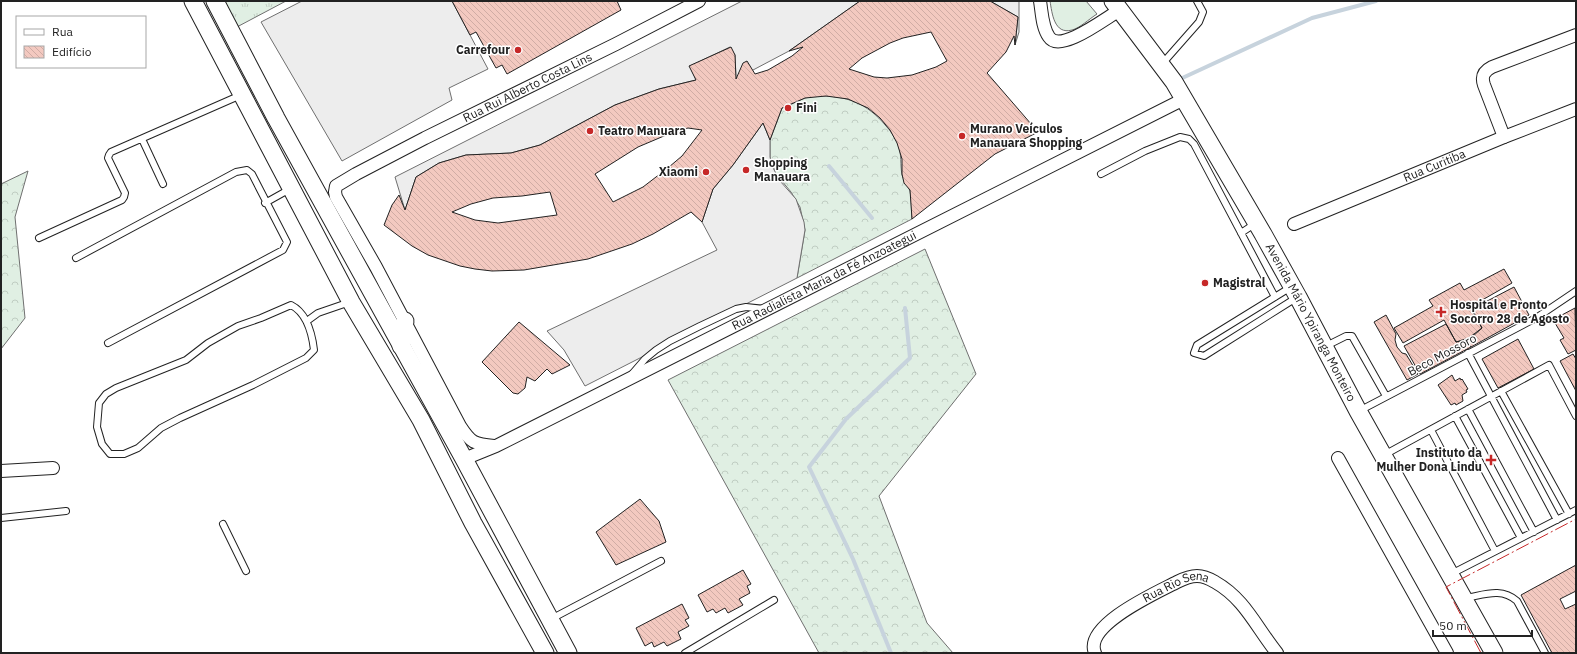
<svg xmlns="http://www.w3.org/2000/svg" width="1577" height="654" viewBox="0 0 1577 654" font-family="'IBM Plex Sans',sans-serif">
	<defs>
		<pattern id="forest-crowns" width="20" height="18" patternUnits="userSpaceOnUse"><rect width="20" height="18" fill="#e0efe3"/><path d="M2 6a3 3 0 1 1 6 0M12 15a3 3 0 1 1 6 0" fill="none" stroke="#c0cdc2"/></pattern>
		<pattern id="park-tufts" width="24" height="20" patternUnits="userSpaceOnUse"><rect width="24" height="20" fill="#e0efe3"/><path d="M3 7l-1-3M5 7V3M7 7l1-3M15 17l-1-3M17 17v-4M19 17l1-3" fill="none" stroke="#c0cdc2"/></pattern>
		<pattern id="building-back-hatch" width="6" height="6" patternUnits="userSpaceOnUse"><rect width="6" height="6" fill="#f3c9c0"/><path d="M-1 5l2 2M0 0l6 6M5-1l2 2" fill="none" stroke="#d0aca5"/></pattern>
	</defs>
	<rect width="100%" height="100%" fill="#fff"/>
	<path fill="#e0efe3" stroke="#6f6f6f" d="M1050,1H1086L1097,14C1089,19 1080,28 1072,30C1054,35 1052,13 1050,1Z"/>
	<path fill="url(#forest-crowns)" stroke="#6f6f6f" d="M816,96C846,95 867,103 886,126C891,131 895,138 898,144C902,155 900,164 902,175C904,181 908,186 910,191C912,200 911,210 912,219L797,278L805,230L800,207L791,192L776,174L770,157V140L782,108L805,98Z
		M28,171L15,217L25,318L1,349V184Z
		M925,249L976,374L879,496L927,623L953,653H819L668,380Z"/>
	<path fill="url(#park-tufts)" stroke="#6f6f6f" d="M222,1H286L235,28Z"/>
	<path fill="#ededed" stroke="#6f6f6f" d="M302,1H452L488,69L449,88L452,100L342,161L261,22Z
		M742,1H860L789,51L736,79L735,55L730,47L690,66L696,80L659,89L615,105L540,145L511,153L466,155L439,163L416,177L405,210L395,177Z
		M990,1H1019V32L1015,45L1018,17Z
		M763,123L770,140V157L772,166L780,181L796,199L804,222L805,230L797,278L585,386L564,350L547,331L717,250L702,222L713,189L733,165Z"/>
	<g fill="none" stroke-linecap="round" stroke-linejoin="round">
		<path stroke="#c7d3dd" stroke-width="4" d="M1178,80L1312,18L1376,1
			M829,166L872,218
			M891,653L853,559L809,467L846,419L910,358L905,308"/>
	</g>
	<path fill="url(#building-back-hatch)" stroke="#222" fill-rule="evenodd" d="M452,1H617L621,10L507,74L502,65L496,68L476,32L470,35Z
		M860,1H990L1018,17L1015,45L1014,36L1006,52L987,73L1038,132L995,154L912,219L910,190L904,183L902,174V159L897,143L890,130L880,118L868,108L848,99L826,96L805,98L782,108L770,140L763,123L733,165L713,189L702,222L691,212L653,234L632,244L588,259L524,270L492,271L475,269L460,266L428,255L412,246L384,225L392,205L399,195L405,210L416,177L439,163L466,155L511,153L540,145L615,105L659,89L696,80L689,66L731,47L735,55L736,79L743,63L747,61L755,74L768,70L792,56L803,47L789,51ZM931,32L947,61L936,67L912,75L887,78L874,77L849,69L862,58L890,43L903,38ZM688,128L702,130L682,156L669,167L643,187L613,202L595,174L638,147L671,133ZM550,192L557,215L498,223L475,220L452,212L471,204L493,198L522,196Z
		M1504,269L1512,283L1470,307L1482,328L1472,337L1456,342L1444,320L1403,343L1394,328L1433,306L1429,300L1460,283L1464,290Z
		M1514,287L1529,315L1471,347L1466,340L1482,328L1472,309Z
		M1575,308L1576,350L1568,354L1560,340L1564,338L1555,323L1562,320L1560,316Z
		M1386,315L1396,334L1395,340L1397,347L1402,353L1406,354L1418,374L1407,380L1374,322Z
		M519,322L570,365L552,374L547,369L535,381L527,377L525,388L518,394L513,393L482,362Z
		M1446,324L1456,342L1466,340L1471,347L1420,374L1404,346Z
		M1518,339L1534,369L1498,388L1482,359Z
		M1573,354L1576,359V391L1560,361Z
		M1452,375L1455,381L1460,378L1461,380L1462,379L1468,389L1466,390L1467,392L1462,395L1463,401L1456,405L1455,403L1451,405L1438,385Z
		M640,499L659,521L666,542L616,565L596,532Z
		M1576,565V591L1560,599L1565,609L1576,604V653H1552L1521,595Z
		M743,570L751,584L747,586L750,593L739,599L743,605L728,613L725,608L716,613L713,609L707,612L698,595Z
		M682,604L689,618L685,620L689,626L678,632L681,639L667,646L664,642L654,647L652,642L645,646L636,628Z"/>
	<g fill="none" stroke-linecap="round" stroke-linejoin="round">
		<g stroke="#222" stroke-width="8">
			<path id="lane" d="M1162,64L1199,22L1203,12L1197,1
				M142,139L163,184
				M1101,174L1145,151L1180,137L1189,139L1194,144L1275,297
				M265,203L290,189
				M1241,233L1256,223
				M39,238L122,200L124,197L125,193L108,158L109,155L111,152L241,95
				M76,258L236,172L247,170L252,174L287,242L283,250L108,343
				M1291,287L1197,345L1194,353L1204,356L1296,298
				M291,305C307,313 312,333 314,350L306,358L253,385L180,418L161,428L138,448L124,454H110L102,444L97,427L99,403L106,394L116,388L186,360L208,343L238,326L261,318Z
				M307,321L318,313L350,302
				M1326,346L1346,336H1352L1386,396
				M1468,353L1557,520
				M632,374L645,359L656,350L670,341L700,326L736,309L746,307L765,309
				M1501,391L1569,514
				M1468,409L1534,532
				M1359,411L1536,318L1576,291
				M1455,416L1521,538
				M1431,430L1495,551
				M1384,455L1549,365L1576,416
				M1,518L66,511
				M223,524L246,571
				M1451,574L1576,510
				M1465,598C1484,595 1501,587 1517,601L1545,653
				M551,619L661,561
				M685,653L774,600"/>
		</g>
		<g stroke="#222" stroke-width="14">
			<g id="street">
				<path d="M1040,1C1042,13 1042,27 1049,37C1060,54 1107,17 1120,10"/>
				<path d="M1504,137L1484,85C1481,76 1484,71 1492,67L1576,35"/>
				<path id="s1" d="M1294,224L1504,137L1576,109"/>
				<path id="s2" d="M494,446C474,444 471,443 460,426L376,267L336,197L335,192L336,186L356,174L425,138L616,44L699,1"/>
				<path d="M1338,458L1447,653"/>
				<path id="s3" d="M464,459L496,446L1184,99"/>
				<path d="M1,471L53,468"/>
				<path id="s4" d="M1095,653C1083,625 1158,592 1177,582C1183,579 1190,576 1197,576C1203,576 1210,579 1215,582C1245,599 1256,627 1277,653"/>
			</g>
		</g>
		<g stroke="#222" stroke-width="19">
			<g id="secondary">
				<path d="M193,1L351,302L421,420L473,523L545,653"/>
				<path d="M215,1L276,118L464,459L568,653"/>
				<path id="s5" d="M1113,1L1174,82L1263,234L1298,297L1358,411L1494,653"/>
				<path d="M401,346L405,321"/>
			</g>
		</g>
		<use href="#lane" stroke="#fff" stroke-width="6"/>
		<use href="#street" stroke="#fff" stroke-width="12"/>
		<use href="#secondary" stroke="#fff" stroke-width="17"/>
		<path stroke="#c62828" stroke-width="1" stroke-dasharray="14 3 2 3" stroke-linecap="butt" d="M1481,653L1446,587L1576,519"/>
	</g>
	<g fill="#c62828" stroke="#fff" stroke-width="1.5">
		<circle cx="518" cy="50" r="4"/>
		<circle cx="788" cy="108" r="4"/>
		<circle cx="590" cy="131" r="4"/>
		<circle cx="962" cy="136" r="4"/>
		<circle cx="746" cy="170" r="4"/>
		<circle cx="706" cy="172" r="4"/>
		<circle cx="1205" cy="283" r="4"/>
		<path d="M1439 306h4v4h4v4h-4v4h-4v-4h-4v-4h4z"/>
		<path d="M1489 454h4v4h4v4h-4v4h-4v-4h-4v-4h4z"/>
	</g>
	<g text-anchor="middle" stroke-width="3" stroke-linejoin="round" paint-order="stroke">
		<g font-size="12" font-weight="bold" fill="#222" stroke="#fff" text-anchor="start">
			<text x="510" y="54" text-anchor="end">Carrefour</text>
			<text x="796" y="112">Fini</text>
			<text x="970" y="133">Murano Veículos<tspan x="970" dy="14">Manauara Shopping</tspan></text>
			<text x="598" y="135">Teatro Manuara</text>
			<text x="754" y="167">Shopping<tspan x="754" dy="14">Manauara</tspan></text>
			<text x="698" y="176" text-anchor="end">Xiaomi</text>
			<text x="1213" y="287">Magistral</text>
			<text x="1450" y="309">Hospital e Pronto<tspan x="1450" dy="14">Socorro 28 de Agosto</tspan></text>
			<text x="1482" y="457" text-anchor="end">Instituto da<tspan x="1482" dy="14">Mulher Dona Lindu</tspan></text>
		</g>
		<g font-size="12" fill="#222" stroke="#fff">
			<text dy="4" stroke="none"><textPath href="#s2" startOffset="529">Rua Rui Alberto Costa Lins</textPath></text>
			<text dy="4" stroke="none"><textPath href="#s1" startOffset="152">Rua Curitiba</textPath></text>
			<text dy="4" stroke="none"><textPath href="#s3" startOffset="402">Rua Radialista Maria da Fé Anzoategui</textPath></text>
			<text dy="4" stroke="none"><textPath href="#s5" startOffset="378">Avenida Mário Ypiranga Monteiro</textPath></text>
			<text transform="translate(1442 355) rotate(-28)" y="4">Beco Mossoro</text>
			<text dy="4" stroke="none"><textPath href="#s4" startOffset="113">Rua Rio Sena</textPath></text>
		</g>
	</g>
	<rect width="1577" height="654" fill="none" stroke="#222222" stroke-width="4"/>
	<rect x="16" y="16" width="130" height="52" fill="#ffffff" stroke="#a7a7a7"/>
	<rect x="24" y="29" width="20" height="6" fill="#ffffff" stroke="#a7a7a7"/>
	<text x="52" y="36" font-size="12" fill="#222222">Rua</text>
	<rect x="24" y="46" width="20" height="12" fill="url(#building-back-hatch)" stroke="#a7a7a7"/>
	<text x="52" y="56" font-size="12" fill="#222222">Edifício</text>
	<path d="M1433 630v6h99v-6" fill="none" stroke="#222222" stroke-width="2"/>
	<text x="1439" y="630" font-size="12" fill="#222222" stroke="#ffffff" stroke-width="3" paint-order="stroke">50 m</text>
</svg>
